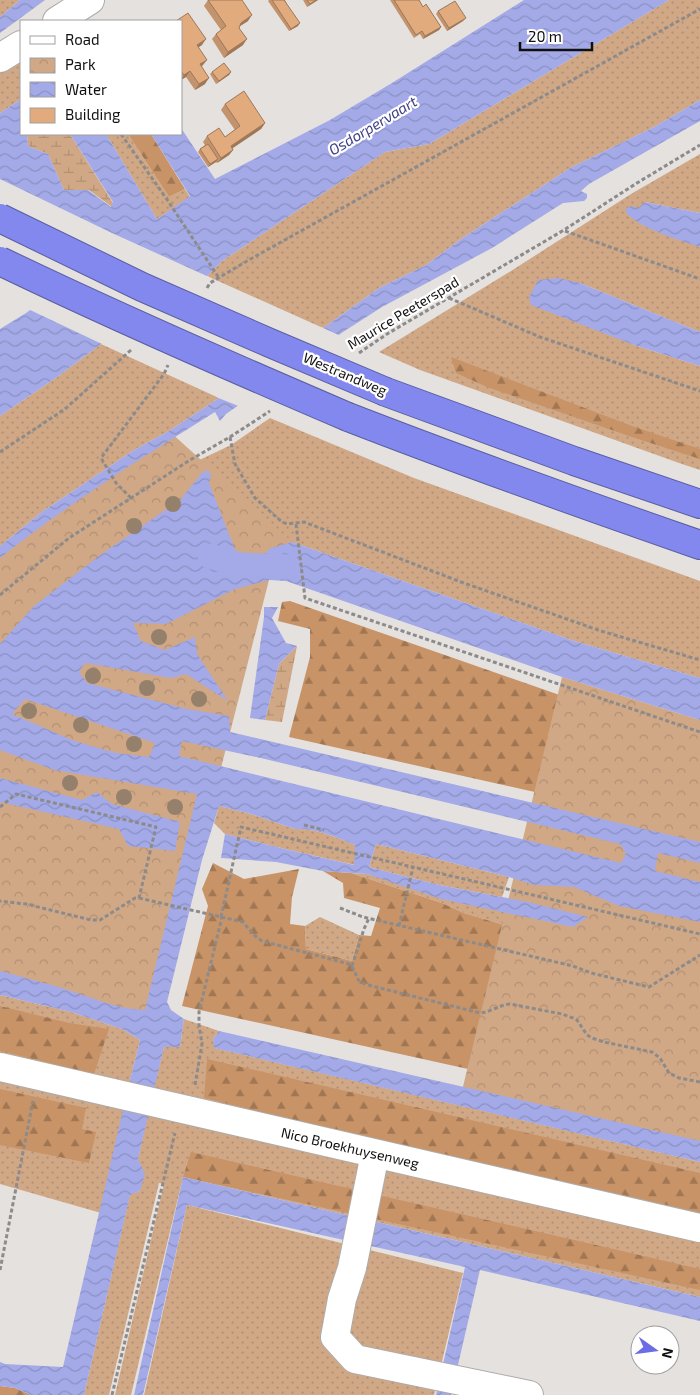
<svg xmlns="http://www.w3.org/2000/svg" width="700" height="1395" viewBox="0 0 700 1395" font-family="'Exo 2',sans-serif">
	<defs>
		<pattern id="grass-dots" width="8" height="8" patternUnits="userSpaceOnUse" patternTransform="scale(1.25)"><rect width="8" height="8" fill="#d1a886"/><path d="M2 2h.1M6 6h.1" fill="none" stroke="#b29073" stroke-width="1.8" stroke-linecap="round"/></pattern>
		<pattern id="forest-firs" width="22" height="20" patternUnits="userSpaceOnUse" patternTransform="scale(1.25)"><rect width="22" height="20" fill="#c89367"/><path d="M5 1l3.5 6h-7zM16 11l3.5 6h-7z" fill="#a17753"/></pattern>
		<pattern id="wetland-marsh" width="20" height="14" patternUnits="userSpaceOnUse" patternTransform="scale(1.25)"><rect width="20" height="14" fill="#d1a886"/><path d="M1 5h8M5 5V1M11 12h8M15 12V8" fill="none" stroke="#b29073"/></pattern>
		<pattern id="park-crowns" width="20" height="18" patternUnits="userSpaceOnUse" patternTransform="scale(1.25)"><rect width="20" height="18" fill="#d1a886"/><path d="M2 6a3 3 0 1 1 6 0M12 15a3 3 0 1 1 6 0" fill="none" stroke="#b29073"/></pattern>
		<pattern id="water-waves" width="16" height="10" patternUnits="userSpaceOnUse" patternTransform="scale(1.25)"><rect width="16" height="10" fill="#a3aae7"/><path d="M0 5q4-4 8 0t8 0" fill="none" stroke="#8b91c5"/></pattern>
	</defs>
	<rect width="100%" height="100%" fill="#e4e1df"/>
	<path fill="url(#grass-dots)" d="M0,0H20L0,17Z
		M669,0H700V100L654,127L570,168L461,239L426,265L379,288L323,328L207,276L222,261L385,152L429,144Z
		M21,59V99L0,113V73Z
		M106,134H128L169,197L185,189L190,197L157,219Z
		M700,154V213L645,202L641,224L700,247V332L580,283L612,335L634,345L700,366V470L679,463L420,370L379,352L511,271L631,194Z
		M101,344L219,398L169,431L134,450L43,511L0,546V416L57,377Z
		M270,418L414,478L700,581V678L574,641L292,542L0,604L193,463L231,445Z
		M219,806L251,814L295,829C316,828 336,837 355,845V865L285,849L225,834L214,823Z
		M376,844L509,877L502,897L439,885L369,867Z
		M351,873L367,874L573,927L574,946L464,913L442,903Z
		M320,917L359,935L352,961L306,949L305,926Z
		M0,995L71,1012L122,1029L140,1040L129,1084L0,1055Z
		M184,1019L219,1031L213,1039L215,1048L700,1162V1220L153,1092L164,1047H180Z
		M0,1078L134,1110L108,1215L0,1184Z
		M148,1113L700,1239V1297L183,1177L131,1395H115L164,1184L159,1183L109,1395H84L130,1194L140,1191L138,1159Z
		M187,1205L463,1273L434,1395H144Z"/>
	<path fill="url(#forest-firs)" d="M128,134H151L185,189L169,197Z
		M451,357L632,426L700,449V459L635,438L487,387L456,373Z
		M290,601L700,744V829L289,737L310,657V629L278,621L282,602Z
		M213,863L244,879L299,869L292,897L290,924L305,926L306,949L352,961L359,935L371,936L380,908L344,898L343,883L323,871L351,873L442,903L464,913L574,946L700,1120L182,1006L208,906L202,889Z
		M0,1006L69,1023L109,1029L94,1074L0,1051Z
		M207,1059L700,1173V1214L403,1148L204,1098Z
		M0,1089L86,1108L82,1129L96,1132L89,1163L0,1145Z
		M191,1152L700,1269V1290L183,1177Z
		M0,1386L15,1388L31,1395H0Z"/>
	<path fill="url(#wetland-marsh)" d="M27,134H70L113,203L112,207L89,190H64L48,154L28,146Z
		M297,646L282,722L265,720L279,664Z"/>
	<path fill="url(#park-crowns)" d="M169,431L292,542L275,564L269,580L154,1030L0,980V546Z
		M562,677L700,720V1154L460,1099Z"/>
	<path fill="url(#water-waves)" fill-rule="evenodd" d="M20,0H45L0,33V17Z
		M524,0H669L429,144L385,152L222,261L207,276L101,344L57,377L0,416V329L26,313L37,305L0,285V113L21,99V134H27L28,146L48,154L64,190H88L111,207L113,202L70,134H106L157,219L190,196L151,134H181V128L215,179L330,120L392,83Z
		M700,100V121L589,184L581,191L587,194V198L584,201L563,203L492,248L382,307L343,332L226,414L220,421L215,412C141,458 68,504 0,558V546L43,511L134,450L169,431L219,398L323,328L379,288L426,265L461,239L570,168L654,127Z
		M645,202L700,213V247C682,241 632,226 625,210L630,206L638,208Z
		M558,278L580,283L700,332V366L634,345L531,305L529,297L538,280Z
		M207,470L211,474L209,483L243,570L250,572L257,560L271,548L292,542L574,641L700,678V720L562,677L286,581L269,580L235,589L166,624L133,623L141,641L165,650L195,637L197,654L228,701L186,674L171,678L85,663L79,672L87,683L187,709L229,716L230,732L700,842V863L658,853L655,871L700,882V922L619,906L574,887L534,885L509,877L376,844L369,867L439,885L528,902L588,917L573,927L441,899L367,874L323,871L276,862L221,858L225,834L285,849L354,865L355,845C336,837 316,828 295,829L251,814L219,806L202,860L167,1002L171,1010L184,1019L180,1047H164L138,1159L145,1174L140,1191L130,1195L84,1395H31L15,1388L0,1386V1362L5,1364L63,1367L129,1084L140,1040L122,1029L71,1012L0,995V971C25,978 50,984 74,992C97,1000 120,1009 145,1010L197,794L54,770L0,750V644L34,606L103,553L180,500L202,473ZM25,699L155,743L149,757L117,753L91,746L72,740L12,714ZM182,741L265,759L620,844L626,853L621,863L179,756Z
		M264,607H278L272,618L286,643L297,646L279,664L265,720L250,718L264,617Z
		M0,778L82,800L97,792L112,804L180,822L175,851L128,846L119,829L0,802Z
		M219,1031L700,1141V1162L214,1048L213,1039Z
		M183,1177L700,1297V1321L480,1270L451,1395H436L465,1267L187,1205L143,1395H134Z"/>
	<path fill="#e4e1df" d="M0,179L112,233L209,277L104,345L28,309L32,305L0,288Z
		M321,327L341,336L241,407L216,397Z"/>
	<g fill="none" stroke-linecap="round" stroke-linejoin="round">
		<path stroke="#a3aae7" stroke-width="25" d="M210,556L241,565L288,567"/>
		<g stroke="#aeacaa" stroke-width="30">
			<path id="minor" d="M57,21L90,0
				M0,58L21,45
				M0,1067L700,1228
				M375,1154L352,1268L342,1299L335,1337L355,1359L529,1395"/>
		</g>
		<g stroke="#5a5ea0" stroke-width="30">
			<path id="highway" d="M386,392L574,461L700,504
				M348,417C464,462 582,504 700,545"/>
		</g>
		<path stroke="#8d8b8a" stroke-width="3" stroke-dasharray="4 2.5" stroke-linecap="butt" d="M121,134L168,201L219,278
			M565,231L700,279
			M207,288L210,283L247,261L700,9
			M449,298L540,337L700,391
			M359,353L387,334L564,230L637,183L700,145
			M230,437L235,464L255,498L282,522L288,524L304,522L461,582L601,631L700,660
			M0,452L65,409L131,350
			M131,498L116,483L101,458L164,374L168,365
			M296,524L305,598L700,732
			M0,595L69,538L190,460L230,437L270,411
			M0,807L16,794L156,827L139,898H135L100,920H91L26,904L0,901
			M304,825L324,830
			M139,898L243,922L254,935L262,941L349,964C360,973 351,980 368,985L480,1013C491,1012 499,1005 510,1004L562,1014L573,1018L577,1020L587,1035L592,1038L604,1042L652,1052L660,1058L669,1073L679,1078L700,1082
			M340,908L363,917L573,966L591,973L649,987L700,955
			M221,917L241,827L700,934
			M399,926L413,867
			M352,966L364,929L369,918
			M195,1085L202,1044L199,1025V1012L222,917
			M0,1270L33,1101
			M112,1395L175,1133"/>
		<use href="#minor" stroke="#fff" stroke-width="28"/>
		<use href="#highway" stroke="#8288ed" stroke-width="28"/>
		<g stroke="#5a5ea0" stroke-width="30" stroke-linecap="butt">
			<path id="highway-bridge" d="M0,218L142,287L270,343L386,392
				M0,261C114,316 231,367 348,417"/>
		</g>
		<use href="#highway-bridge" stroke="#8288ed" stroke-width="28"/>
	</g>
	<g fill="#95806c">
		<circle cx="173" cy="504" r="8"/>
		<circle cx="134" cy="526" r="8"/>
		<circle cx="159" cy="637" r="8"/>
		<circle cx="93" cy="676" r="8"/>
		<circle cx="147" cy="688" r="8"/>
		<circle cx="199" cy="699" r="8"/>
		<circle cx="29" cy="711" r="8"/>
		<circle cx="81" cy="725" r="8"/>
		<circle cx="134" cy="744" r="8"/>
		<circle cx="70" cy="783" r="8"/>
		<circle cx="124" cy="797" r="8"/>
		<circle cx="175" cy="807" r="8"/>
	</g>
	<path fill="#c2936c" d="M208,0L248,21L240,26L239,28L243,45L224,58L212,39L216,34L221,30L204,6Z
		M269,0H285L298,26L289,31L268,1Z
		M303,0H318L307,7Z
		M390,0H419L423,7L441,27L439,30L423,39L420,34L414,38Z
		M438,11L463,21L447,31L436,14Z
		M181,21L202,45L198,47L203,65L201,67L205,84L195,90L186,77L181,80Z
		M212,72H231L229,75L216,84L210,74Z
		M225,104L265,123L261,129L232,148L233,150L229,155L217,163L216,162L208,167L198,152L200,149L205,145L203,142L207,136L225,137L235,130L221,110Z"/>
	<path fill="#9e7858" d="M316,0H318L307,7L310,4Z
		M252,15L248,21L237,28L241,23Z
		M466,18L463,21L447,31L449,28Z
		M300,23L298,26L289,31L291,29Z
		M441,27L439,30L423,39L425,36Z
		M206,39L202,45L193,51L197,45Z
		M247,39L243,45L224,58L228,52Z
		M207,60L203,65L196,70L200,64Z
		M190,71L186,77L181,80L184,75Z
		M231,72L229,75L216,84L219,81Z
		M209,78L205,84L195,90L199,84Z
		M265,123L261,129L227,152L231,146Z
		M233,150L229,155L217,163L221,158Z
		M218,159L216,162L208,167L210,164Z"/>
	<path fill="#e2ab7e" stroke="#9e7858" d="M208,0H242L252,15L241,23L239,28L247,39L228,52L216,34L226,26Z
		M272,0H284L300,23L291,29Z
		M307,0H316L310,4Z
		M394,0H419L423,7L426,4L441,27L425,36L422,31L416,35Z
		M455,1L466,18L449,28L438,11Z
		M188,13L206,39L197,45L207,60L200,64L209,78L199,84L190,71L184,75L181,71V21H176Z
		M224,63L231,72L219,81L212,72Z
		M244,91L265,123L231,146L233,150L221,158L207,136L219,128L225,137L240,126L225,104Z
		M208,144L218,159L210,164L200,149Z"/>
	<g text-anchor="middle" stroke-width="4.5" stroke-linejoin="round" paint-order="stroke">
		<g font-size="14" fill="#111010" stroke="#fff">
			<text transform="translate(403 313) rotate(-31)" y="5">Maurice Peeterspad</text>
			<text transform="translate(345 374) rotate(23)" y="5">Westrandweg</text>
			<text transform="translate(350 1148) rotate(13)" y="5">Nico Broekhuysenweg</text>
		</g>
		<g font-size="15" font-style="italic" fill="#3f4088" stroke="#fff">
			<text transform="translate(373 126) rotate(-31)" y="5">Osdorpervaart</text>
		</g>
	</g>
	<rect x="20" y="20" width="162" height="115" fill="#ffffff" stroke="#a09f9f"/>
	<rect x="30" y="36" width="25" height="8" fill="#ffffff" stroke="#a09f9f"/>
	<text x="65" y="45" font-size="15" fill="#111010">Road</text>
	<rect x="30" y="58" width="25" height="15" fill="url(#park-crowns)" stroke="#a09f9f"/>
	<text x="65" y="70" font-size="15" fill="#111010">Park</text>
	<rect x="30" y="82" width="25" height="15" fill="url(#water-waves)" stroke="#a09f9f"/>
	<text x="65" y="95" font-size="15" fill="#111010">Water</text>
	<rect x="30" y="108" width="25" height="15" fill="#e2ab7e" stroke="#a09f9f"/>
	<text x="65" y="120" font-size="15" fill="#111010">Building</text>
	<g transform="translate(655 1350) rotate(104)"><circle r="24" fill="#ffffff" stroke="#a09f9f"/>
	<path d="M0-4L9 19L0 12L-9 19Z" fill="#6b6ce6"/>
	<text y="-8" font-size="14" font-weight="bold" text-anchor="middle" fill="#111010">N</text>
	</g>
	<path d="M520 42v8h72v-8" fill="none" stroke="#111010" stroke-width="2.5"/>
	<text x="528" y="42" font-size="15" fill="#111010" stroke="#ffffff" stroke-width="4" paint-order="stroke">20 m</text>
</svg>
